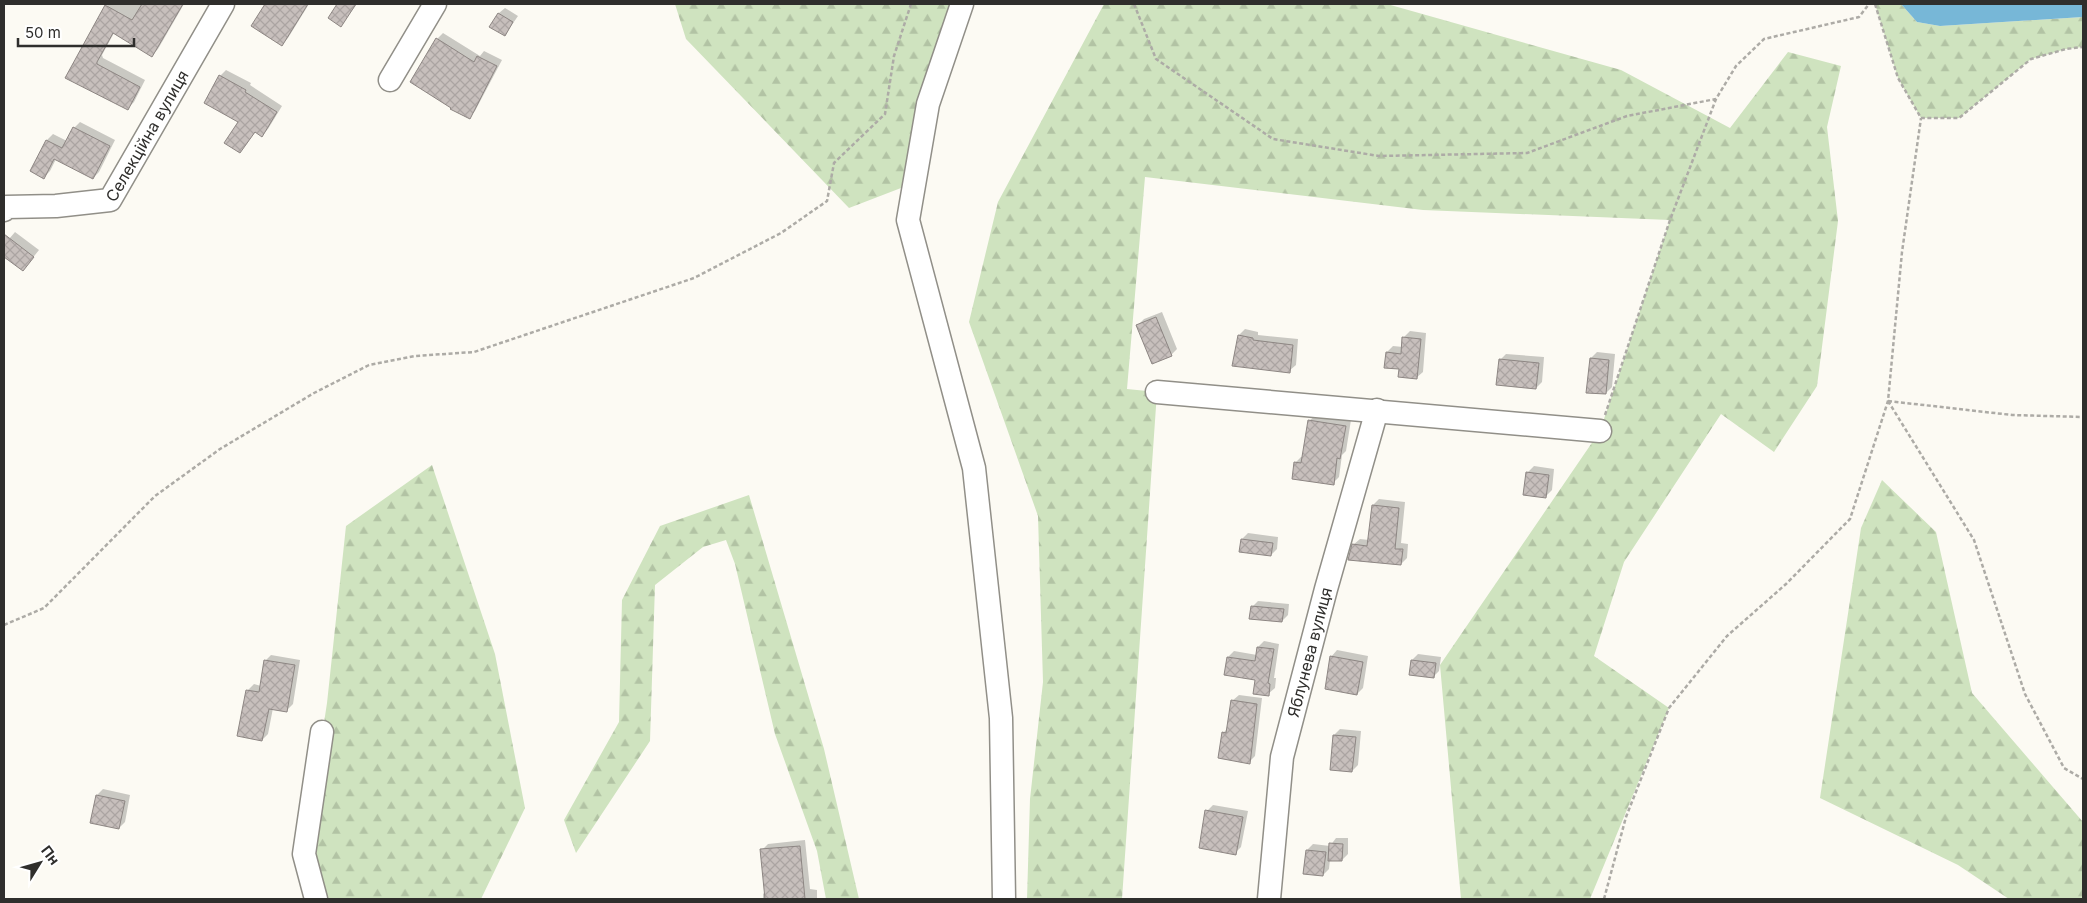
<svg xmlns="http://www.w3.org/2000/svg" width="2087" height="903" viewBox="0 0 2087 903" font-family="Inter,sans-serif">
	<defs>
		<pattern id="forest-firs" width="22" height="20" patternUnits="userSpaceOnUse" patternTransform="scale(1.25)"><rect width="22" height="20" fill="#cfe3bf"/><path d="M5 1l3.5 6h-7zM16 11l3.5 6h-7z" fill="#b2c3a4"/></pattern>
		<pattern id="building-cross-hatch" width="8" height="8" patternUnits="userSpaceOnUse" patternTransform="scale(1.25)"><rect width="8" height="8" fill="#c7bfbc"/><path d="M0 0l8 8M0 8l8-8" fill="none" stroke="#aba4a2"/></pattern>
	</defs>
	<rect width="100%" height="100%" fill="#fcfaf3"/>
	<path fill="url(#forest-firs)" d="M675,4H965L914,183L849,208L686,39Z
		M1104,4H1387L1621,70L1730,128L1788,52L1841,66L1827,127L1838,221L1817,386L1774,452L1721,414L1624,562L1594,656L1669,708L1590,899H1461L1440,665L1600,431L1670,220L1423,210L1145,177L1127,389L1157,392L1122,899H1027L1030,799L1043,682L1038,516L969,322L998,202Z
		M1875,4H1901L1917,22L1940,26L2083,17V47L2066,49L2031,59L1959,118H1921L1898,78Z
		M432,465L495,654L525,808L481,899H316L304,854L327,703L346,526Z
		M1882,480L1936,532L1972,693L2083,822V899H2009L1958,865L1820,798L1861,528Z
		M749,495L824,749L859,899H826L817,851L775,734L735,564L726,540L703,547L655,585L650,741L576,853L564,820L619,722L622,600L660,526Z"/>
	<path fill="#77b7d7" d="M1901,4H2083V17L1940,26L1917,22Z"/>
	<path fill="#0003" d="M108,4H184L158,49L152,55L114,33L102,55L103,58L145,80L134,102L128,108L67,77Z
		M266,4H309L288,38L282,44L252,26Z
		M339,4H357L341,25L330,18Z
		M505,8L518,16L505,35L499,13Z
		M443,33L480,56L484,51L502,60L475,111L469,117L437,39Z
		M226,70L251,83L250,85L282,106L268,129L262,135L256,131L240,152V122L220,76Z
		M80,122L115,140L99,172L93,178L56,159L50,171L44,177L31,171L47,140L53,134L67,141L74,128Z
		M15,232L39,250L23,270L4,256V245Z
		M1162,312L1177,349L1171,355L1138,325L1144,319Z
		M1245,329L1258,332V335L1298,339L1296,365L1289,371L1239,335Z
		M1410,331L1426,333L1423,372L1416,378L1400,368L1387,352L1393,346L1403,347L1404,337Z
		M1597,352L1615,354L1612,387L1606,393L1591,358Z
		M1506,354L1544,357L1542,382L1536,388L1500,360Z
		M1316,415L1351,420L1346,451L1342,455L1339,477L1333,483L1295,463L1301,457H1304L1309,421Z
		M1534,466L1554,469L1552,490L1546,496L1525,494L1528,472Z
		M1379,499L1405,502L1401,543L1408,544L1407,558L1401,564L1353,545L1360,539L1369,540L1373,505Z
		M1248,533L1278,537L1277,549L1271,555L1242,539Z
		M1258,601L1289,604L1288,615L1282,621L1252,607Z
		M1264,641L1279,644L1274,678H1276L1275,688L1268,694L1256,678L1228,657L1234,651L1257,655L1258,647Z
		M1337,650L1368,656L1363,688L1357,694L1331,657Z
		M1418,654L1441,657L1439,671L1433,677L1412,660Z
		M271,655L300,660L293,704L287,710L273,708L268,734L262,740L248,690L254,684L261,686L265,661Z
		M1239,695L1262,698L1255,756L1249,762L1223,733L1228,728L1232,701Z
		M1340,729L1361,731L1358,765L1352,771L1334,735Z
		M103,789L130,795L125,822L119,828L97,795Z
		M1213,805L1248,811L1241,847L1235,853L1207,811Z
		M1336,838H1348V854L1342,860L1330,859L1329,869L1323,875L1307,850L1313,844L1330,846Z
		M805,840L810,889L817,890V899H763V894L765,892L762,850L768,844Z"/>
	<path fill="url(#building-cross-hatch)" stroke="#8d8683" d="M142,4H183L152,57L113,33L97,62V64L140,87L128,110L65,78L105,5L132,20Z
		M265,4H308L282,46L251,26Z
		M337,4H356L341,27L328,18Z
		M498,13L513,22L505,36L489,27Z
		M436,38L474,62L477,56L497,66L470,119L450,109L451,108L410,82Z
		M219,75L246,90L245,92L277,112L262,137L255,132L240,153L224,143L238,122L204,103Z
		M73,127L110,146L93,179L54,159L44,179L30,171L46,140L62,148Z
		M4,234L34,257L23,271L4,257Z
		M1156,317L1172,356L1152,364L1136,325Z
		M1238,335L1253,338V340L1293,345L1290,373L1232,366Z
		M1402,337L1421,339L1417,379L1398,377L1399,369L1384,368L1386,352L1401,354Z
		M1590,358L1609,360L1606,394L1586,393Z
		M1499,359L1539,363L1536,389L1496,385Z
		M1308,420L1346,426L1340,459L1337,458L1334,485L1292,479L1294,462L1301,463Z
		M1526,472L1549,475L1546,498L1523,495Z
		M1372,505L1399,508L1395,549H1403L1401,565L1348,560L1352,544L1367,546Z
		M1241,539L1273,543L1271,556L1239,552Z
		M1251,606L1284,609L1282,622L1249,619Z
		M1257,647L1274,649L1268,683L1270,684L1269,696L1253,694L1255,680L1224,675L1227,657L1255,661Z
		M1330,656L1363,662L1357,695L1325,689Z
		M264,660L295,665L287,712L269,709L262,741L237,736L246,690L259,692Z
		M1411,660L1436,663L1434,678L1409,675Z
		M1231,700L1257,704L1250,764L1218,758L1222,732L1226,733Z
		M1333,735L1356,737L1352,772L1330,770Z
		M96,795L125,801L119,829L90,823Z
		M1205,810L1243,817L1236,855L1199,848Z
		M1329,843L1343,844L1342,861H1328Z
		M800,846L805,899H765L760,849Z
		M1306,850L1326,852L1323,876L1303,874Z"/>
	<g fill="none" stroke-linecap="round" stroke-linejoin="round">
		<g stroke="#918f88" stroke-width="25">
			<g id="minor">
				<path d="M962,4L928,104L908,220L974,468L1001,718L1004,899"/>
				<path d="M390,80L435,4"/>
				<path id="s1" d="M4,210L6,207L56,206L110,200L223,4"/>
				<path d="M1157,392L1600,431"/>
				<path d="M316,899L304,854L322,732"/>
				<path id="s2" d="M1269,899L1282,757L1326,589L1377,410"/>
			</g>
		</g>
		<path stroke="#adaba6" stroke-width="2.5" stroke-dasharray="4 2.5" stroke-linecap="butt" d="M1134,4L1156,59L1273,139L1379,156L1527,153L1627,116L1716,99
			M1875,4L1898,78L1921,118H1959L2031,59L2066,49L2083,47
			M1888,401L1974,540L2025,694L2064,768L2083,779
			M1888,401L2012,415L2083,417
			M1605,415L1670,220L1716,99L1736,66L1764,39L1859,17L1869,4
			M4,625L44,608L155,496L220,449L314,393L369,365L415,356L474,352L694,278L781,233L827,201L834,163L885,114L894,56L911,4
			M1604,899L1626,817L1669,708L1727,636L1786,584L1850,519L1888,401L1902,252L1921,118"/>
		<use href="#minor" stroke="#fff" stroke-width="22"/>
	</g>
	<g text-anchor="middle" stroke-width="4.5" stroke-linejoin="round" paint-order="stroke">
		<g font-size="16" fill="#2f2e2c" stroke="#fff">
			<text dy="6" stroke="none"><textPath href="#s1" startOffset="182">Селекційна вулиця</textPath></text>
			<text dy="6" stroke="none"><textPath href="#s2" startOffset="251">Яблунева вулиця</textPath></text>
		</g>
	</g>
	<rect width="2087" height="903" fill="none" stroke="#2f2e2c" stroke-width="10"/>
	<g transform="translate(40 863) rotate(53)" stroke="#ffffff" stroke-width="4" paint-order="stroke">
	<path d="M0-4L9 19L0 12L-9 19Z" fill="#2f2e2c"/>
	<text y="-8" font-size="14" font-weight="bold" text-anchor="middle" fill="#2f2e2c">Пн</text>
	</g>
	<path d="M18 38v8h116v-8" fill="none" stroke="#2f2e2c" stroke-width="2.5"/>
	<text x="25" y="38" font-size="15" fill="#2f2e2c" stroke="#ffffff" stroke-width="4" paint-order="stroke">50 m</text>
</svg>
